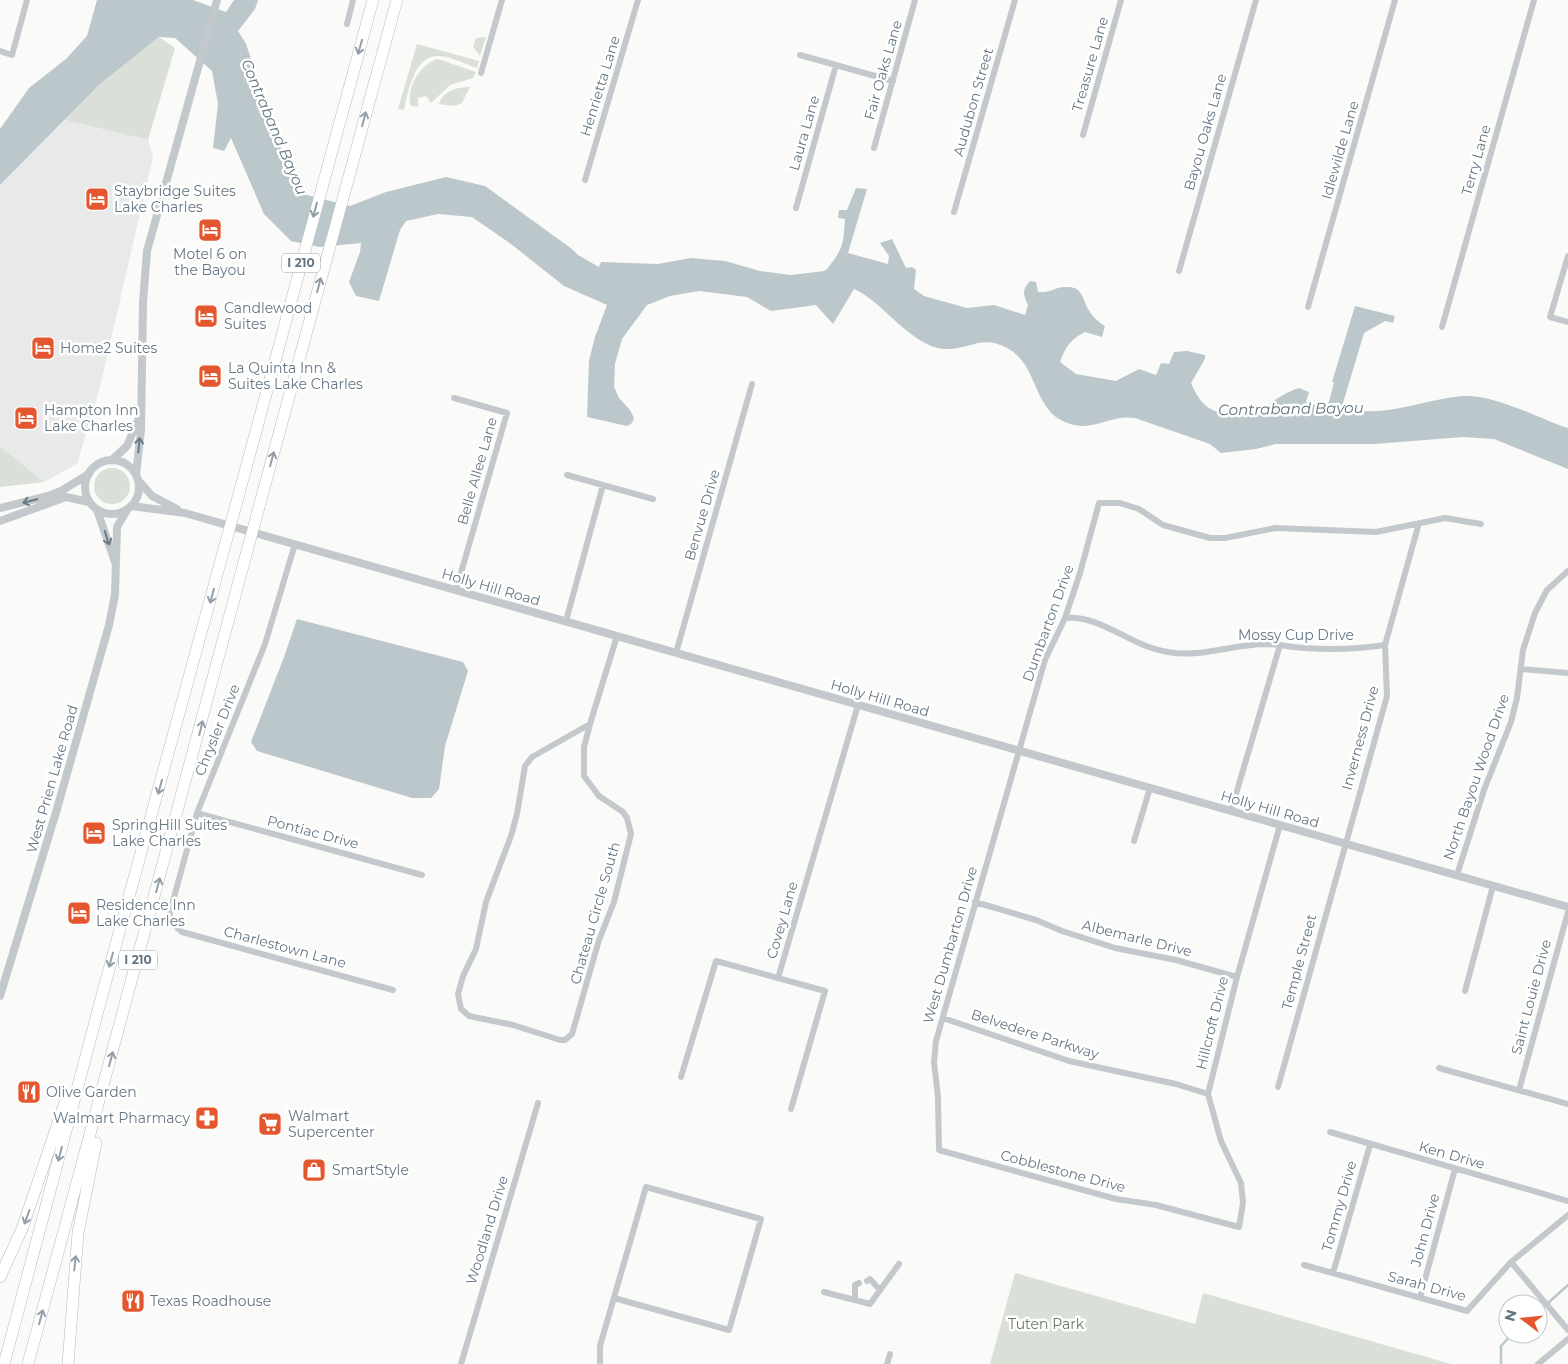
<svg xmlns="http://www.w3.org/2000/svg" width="1568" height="1364" viewBox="0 0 1568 1364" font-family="Montserrat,sans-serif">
	<rect width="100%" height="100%" fill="#fafaf8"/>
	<path fill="#e8e9e9" d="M65,120L148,140L153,157L100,387L77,464L44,482L0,446V185Z"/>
	<path fill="#dadfd7" d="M159,37L175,48L148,140L65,120L100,84Z
		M486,37L480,56L473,47L476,38Z
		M417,44L479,61L477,68C465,64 452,57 440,56C414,54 408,92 404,110L398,109Z
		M438,59L476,72L473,78L450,85L431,103L426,96L418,98V107L411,106C405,89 421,63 438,59Z
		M470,87L462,103L454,106L439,104C443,91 457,87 470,87Z
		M0,446L44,482L0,487Z
		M94 486a18 18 0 1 1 36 0a18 18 0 1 1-36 0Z
		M1015,1273L1195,1324L1203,1293L1451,1364H990Z"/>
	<path fill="#bbc7cb" d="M97,0H193L226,12L234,0H258L255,9L238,31L246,44L284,158L299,193L350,206L386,192L446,177L485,186L572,249L578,255L599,267L601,262L658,264L691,258L725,261L760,271L791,275L824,271L827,269C844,247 843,246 845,219L838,218L839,210H847L856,188L867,189L848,253L888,264L889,256L880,243L892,239L906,268L912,267L916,270L914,289L924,296L967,308L994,305L1025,315L1028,305C1023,294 1022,290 1030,281L1036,282L1038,292C1052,293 1055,287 1065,287C1082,286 1082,297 1088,309C1092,316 1098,322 1105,326L1102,337L1085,332C1071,339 1065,347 1060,362L1076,374L1116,381L1139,369L1156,375L1161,363L1169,364L1174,352L1187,351L1205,355V359L1191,383C1194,390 1198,398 1203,403C1213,415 1241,418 1254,412C1270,405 1282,393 1299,388L1309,392L1306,402L1322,407L1329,402L1334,382H1332L1355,306L1395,316L1393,323L1385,321L1364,333L1343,403L1346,408C1384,419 1424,399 1463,396C1494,394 1538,418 1568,428V469L1494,439L1463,437L1374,444H1276L1256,449L1221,453L1210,444L1135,418C1108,414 1093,434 1065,422C1034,409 1038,369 1012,351C983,332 971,350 945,349C911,347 884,302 854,289L833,324L816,305L771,311L747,297L699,291L670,296L647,305L622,339L615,364L614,387L619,398L630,410L634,418L632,423L627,426L587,417L589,361L595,337L607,305L564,286L511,244L472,217L438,214L406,221L400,230L379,301L356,296L349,282L360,252L361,243L320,247L291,241L264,214L231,138L224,151L213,148L218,104L212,71L175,38L159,37L100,84L0,185V129L29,88L66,59L87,36Z
		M297,619L463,662L468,671L445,746L439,789L431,798H412L257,751L251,742L284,657Z"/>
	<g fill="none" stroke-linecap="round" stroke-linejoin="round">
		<path stroke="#bbc7cb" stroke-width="2.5" d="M1538,1312L1568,1285
			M1501,1364V1346L1512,1334"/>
		<g stroke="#b4b9bd" stroke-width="12">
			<path id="motorway" d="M237,501L373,0
				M259,507L397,0
				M0,1277L22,1229L68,1094
				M4,1364L104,988L224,549
				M28,1364L246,555
				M68,1364L78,1233L96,1143"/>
		</g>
		<path stroke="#c3c8cc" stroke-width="6" d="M347,24L353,0
			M0,51L12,55L27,0
			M800,55L893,81
			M481,73L502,0
			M1083,135L1121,0
			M874,148L915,0
			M585,180L638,0
			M796,208L836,65
			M954,212L1015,0
			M1568,256L1550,317L1568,322
			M1179,271L1256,0
			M1308,307L1395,0
			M1442,327L1534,0
			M454,398L507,413L456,590
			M567,475L653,499
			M295,544L265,644L197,813L170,912V922L182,932L393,990
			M1065,618C1102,615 1129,646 1168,652C1200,658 1231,645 1263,644C1277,644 1291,647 1305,648C1331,650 1358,649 1385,645
			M566,621L603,485
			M676,653L752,384
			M1521,669L1568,673
			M590,724L584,747V776L599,796L623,812L627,818L631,834L614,902L599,940L572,1034L565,1040H560L513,1025L469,1016L461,1009L458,994L463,976L476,949L486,902L511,836L517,814L525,766L532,757L590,724L617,636
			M1231,811L1280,645
			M197,813L422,875
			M1280,825L1237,977L1208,1094L1221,1141L1241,1183L1243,1203L1239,1227L1156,1205L1116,1199L939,1150L938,1097L934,1062L936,1041L1045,660L1065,618L1080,573L1099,503H1120L1139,509L1163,525L1210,538H1225L1276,528L1376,532L1445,518L1481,524
			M1134,841L1150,788
			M1457,875L1484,790L1511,722L1517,698L1523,650L1535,613L1547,590L1568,571
			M975,902L1036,920L1062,931L1115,948L1176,960L1237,977
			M778,978L858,705
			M1465,991L1493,886
			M943,1018L1069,1061L1176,1084L1208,1094
			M1439,1068L1568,1104
			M681,1077L716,961L825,991L791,1109
			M1278,1087L1387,696L1385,645L1419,523
			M1519,1090L1568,912
			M1330,1132L1568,1201
			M1511,1262L1568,1330
			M1304,1265L1467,1311L1511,1262L1568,1215
			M1333,1273L1370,1145
			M867,1281L870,1279L880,1290
			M824,1292L870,1304L899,1264
			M1420,1298L1455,1169
			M855,1300V1285L859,1283
			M461,1364L538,1103
			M600,1364V1346L646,1187L761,1219L729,1330L614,1298
			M887,1364L890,1354
			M1538,1364L1568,1339"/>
		<path stroke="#c3c8cc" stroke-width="8" d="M112,460L127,446L139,418
			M85 487a27 27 0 1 1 54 0a27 27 0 1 1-54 0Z
			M136,475L141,430L143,302L147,251L217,0
			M139,481L152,496L177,509
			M131,506L185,513L1568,907
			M0,508L48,496L61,491L89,474
			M97,510L115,562
			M0,521L66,497L89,502
			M0,996L57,809L109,625L115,595L117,527L127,510"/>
		<use href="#motorway" stroke="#fff" stroke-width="11"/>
		<g stroke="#b4b9bd" stroke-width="12" stroke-linecap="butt">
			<path id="motorway-bridge" d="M224,549L237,501
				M246,555L259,507"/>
		</g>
		<use href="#motorway-bridge" stroke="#fff" stroke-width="11"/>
	</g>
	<defs><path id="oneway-shaft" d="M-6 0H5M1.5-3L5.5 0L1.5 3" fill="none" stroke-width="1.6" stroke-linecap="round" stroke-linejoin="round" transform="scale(1.25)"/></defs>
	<g stroke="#939fa8">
		<use href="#oneway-shaft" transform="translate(360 47) rotate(106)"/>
		<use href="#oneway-shaft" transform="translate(364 119) rotate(-75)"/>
		<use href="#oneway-shaft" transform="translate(315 210) rotate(105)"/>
		<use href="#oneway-shaft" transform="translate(319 285) rotate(-75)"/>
		<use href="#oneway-shaft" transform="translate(272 459) rotate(-75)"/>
		<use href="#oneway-shaft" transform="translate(212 596) rotate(105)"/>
		<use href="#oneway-shaft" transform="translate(201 728) rotate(-76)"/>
		<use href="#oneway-shaft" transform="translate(160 787) rotate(106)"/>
		<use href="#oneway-shaft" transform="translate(158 885) rotate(-75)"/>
		<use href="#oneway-shaft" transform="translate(111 960) rotate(105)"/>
		<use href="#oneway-shaft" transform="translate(111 1059) rotate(-75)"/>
		<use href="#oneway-shaft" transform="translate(60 1154) rotate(105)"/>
		<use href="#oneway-shaft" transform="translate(27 1217) rotate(110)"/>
		<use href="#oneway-shaft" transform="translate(75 1263) rotate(-84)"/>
		<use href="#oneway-shaft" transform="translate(41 1317) rotate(-75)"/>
	</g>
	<g stroke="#6a7a87">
		<use href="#oneway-shaft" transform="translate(139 445) rotate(-84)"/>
		<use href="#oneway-shaft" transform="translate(30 501) rotate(167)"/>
		<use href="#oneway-shaft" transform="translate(107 538) rotate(72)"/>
	</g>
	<defs>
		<g id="hotel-square" transform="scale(1.25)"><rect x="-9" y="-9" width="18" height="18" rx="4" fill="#e4572e" stroke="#fff"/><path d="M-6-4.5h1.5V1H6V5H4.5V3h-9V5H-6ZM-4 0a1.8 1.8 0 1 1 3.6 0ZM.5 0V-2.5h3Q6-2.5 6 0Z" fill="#fff"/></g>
		<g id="restaurant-square" transform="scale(1.25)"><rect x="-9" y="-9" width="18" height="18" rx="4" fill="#e4572e" stroke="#fff"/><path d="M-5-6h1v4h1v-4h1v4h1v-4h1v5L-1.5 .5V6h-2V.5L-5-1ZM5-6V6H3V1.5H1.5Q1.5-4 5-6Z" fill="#fff"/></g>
		<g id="pharmacy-square" transform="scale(1.25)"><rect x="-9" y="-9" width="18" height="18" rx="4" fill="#e4572e" stroke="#fff"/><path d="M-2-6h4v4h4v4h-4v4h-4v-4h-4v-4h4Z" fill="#fff"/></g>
		<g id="supermarket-square" transform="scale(1.25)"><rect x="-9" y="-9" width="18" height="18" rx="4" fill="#e4572e" stroke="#fff"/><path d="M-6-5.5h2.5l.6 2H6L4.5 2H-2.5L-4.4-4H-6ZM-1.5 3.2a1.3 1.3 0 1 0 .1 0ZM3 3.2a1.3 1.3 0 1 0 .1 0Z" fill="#fff"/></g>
		<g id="shop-square" transform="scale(1.25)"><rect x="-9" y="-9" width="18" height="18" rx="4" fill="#e4572e" stroke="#fff"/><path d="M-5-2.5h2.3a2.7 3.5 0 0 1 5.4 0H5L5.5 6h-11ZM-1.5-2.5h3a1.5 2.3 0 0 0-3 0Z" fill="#fff"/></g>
	</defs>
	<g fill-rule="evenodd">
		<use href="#hotel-square" x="97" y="199"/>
		<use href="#hotel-square" x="210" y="230"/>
		<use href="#hotel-square" x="206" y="316"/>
		<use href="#hotel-square" x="43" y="348"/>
		<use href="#hotel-square" x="210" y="376"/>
		<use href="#hotel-square" x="26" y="418"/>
		<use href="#hotel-square" x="94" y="833"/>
		<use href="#hotel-square" x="79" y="913"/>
		<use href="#restaurant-square" x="29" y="1092"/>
		<use href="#pharmacy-square" x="207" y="1118"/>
		<use href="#supermarket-square" x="270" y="1124"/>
		<use href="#shop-square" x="314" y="1170"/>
		<use href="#restaurant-square" x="133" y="1301"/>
	</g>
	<g text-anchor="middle" stroke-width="5" stroke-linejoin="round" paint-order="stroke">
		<g fill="#fff" stroke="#939fa8" stroke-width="1">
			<rect x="282" y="253.5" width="38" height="19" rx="4"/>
			<rect x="119" y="950.5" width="38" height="19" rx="4"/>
		</g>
		<g font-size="12" font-weight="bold" fill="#657683">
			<text x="301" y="267">I 210</text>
			<text x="138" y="964">I 210</text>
		</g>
		<g font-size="14" fill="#657683" stroke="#fff">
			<text transform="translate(1090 64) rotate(-74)" y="5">Treasure Lane</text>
			<text transform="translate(883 70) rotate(-74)" y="5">Fair Oaks Lane</text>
			<text transform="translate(600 86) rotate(-73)" y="5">Henrietta Lane</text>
			<text transform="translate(973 102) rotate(-74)" y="5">Audubon Street</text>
			<text transform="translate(1205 132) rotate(-74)" y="5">Bayou Oaks Lane</text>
			<text transform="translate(804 133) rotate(-74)" y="5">Laura Lane</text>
			<text transform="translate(1340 150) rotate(-74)" y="5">Idlewilde Lane</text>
			<text transform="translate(1476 160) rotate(-74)" y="5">Terry Lane</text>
			<text transform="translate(477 471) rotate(-74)" y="5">Belle Allee Lane</text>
			<text transform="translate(702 515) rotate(-74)" y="5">Benvue Drive</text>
			<text transform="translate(491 587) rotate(16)" y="5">Holly Hill Road</text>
			<text transform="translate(1048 623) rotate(-70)" y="5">Dumbarton Drive</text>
			<text x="1296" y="640">Mossy Cup Drive</text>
			<text transform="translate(880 698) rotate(16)" y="5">Holly Hill Road</text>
			<text transform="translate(217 730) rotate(-68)" y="5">Chrysler Drive</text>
			<text transform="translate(1360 738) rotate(-75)" y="5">Inverness Drive</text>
			<text transform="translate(1476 777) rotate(-71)" y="5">North Bayou Wood Drive</text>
			<text transform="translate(52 779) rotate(-74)" y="5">West Prien Lake Road</text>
			<text transform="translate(1270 809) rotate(16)" y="5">Holly Hill Road</text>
			<text transform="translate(313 832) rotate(15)" y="5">Pontiac Drive</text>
			<text transform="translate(595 913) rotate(-74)" y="5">Chateau Circle South</text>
			<text transform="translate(782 920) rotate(-74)" y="5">Covey Lane</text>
			<text transform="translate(1137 938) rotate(14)" y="5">Albemarle Drive</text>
			<text transform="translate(950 945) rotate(-74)" y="5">West Dumbarton Drive</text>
			<text transform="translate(285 947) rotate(15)" y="5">Charlestown Lane</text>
			<text transform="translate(1299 962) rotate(-75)" y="5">Temple Street</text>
			<text transform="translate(1531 997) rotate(-75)" y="5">Saint Louie Drive</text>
			<text transform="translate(1212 1023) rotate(-76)" y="5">Hillcroft Drive</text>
			<text transform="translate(1035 1034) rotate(18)" y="5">Belvedere Parkway</text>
			<text transform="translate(1452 1155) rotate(16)" y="5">Ken Drive</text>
			<text transform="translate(1063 1171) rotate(15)" y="5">Cobblestone Drive</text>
			<text transform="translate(1339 1206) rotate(-74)" y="5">Tommy Drive</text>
			<text transform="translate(487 1230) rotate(-73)" y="5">Woodland Drive</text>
			<text transform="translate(1425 1230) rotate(-75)" y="5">John Drive</text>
			<text transform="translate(1427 1286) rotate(15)" y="5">Sarah Drive</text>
		</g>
		<g font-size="14" fill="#657683" stroke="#fff" text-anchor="start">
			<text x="114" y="196">Staybridge Suites<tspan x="114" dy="16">Lake Charles</tspan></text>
			<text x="210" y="259" text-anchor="middle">Motel 6 on<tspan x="210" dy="16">the Bayou</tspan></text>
			<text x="224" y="313">Candlewood<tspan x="224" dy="16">Suites</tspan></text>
			<text x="60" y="353">Home2 Suites</text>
			<text x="228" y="373">La Quinta Inn &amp;<tspan x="228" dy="16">Suites Lake Charles</tspan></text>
			<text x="44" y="415">Hampton Inn<tspan x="44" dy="16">Lake Charles</tspan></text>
			<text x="112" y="830">SpringHill Suites<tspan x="112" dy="16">Lake Charles</tspan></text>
			<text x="96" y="910">Residence Inn<tspan x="96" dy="16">Lake Charles</tspan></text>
			<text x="46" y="1097">Olive Garden</text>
			<text x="288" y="1121">Walmart<tspan x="288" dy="16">Supercenter</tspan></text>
			<text x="190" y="1123" text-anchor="end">Walmart Pharmacy</text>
			<text x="332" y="1175">SmartStyle</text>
			<text x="150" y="1306">Texas Roadhouse</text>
		</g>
		<g font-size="14" fill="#687a64" stroke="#fff">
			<text x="1046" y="1329">Tuten Park</text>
		</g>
		<g font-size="15" font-style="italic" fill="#60757c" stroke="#fff">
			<text transform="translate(274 127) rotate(67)" y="5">Contraband Bayou</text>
			<text transform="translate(1291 409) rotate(-1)" y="5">Contraband Bayou</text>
		</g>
	</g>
	<g transform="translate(1523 1319) rotate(286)"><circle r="24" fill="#ffffff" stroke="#c1c8cd"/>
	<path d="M0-4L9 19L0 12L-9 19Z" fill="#e4572e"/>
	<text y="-8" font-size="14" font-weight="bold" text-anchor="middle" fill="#657683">N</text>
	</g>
</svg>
